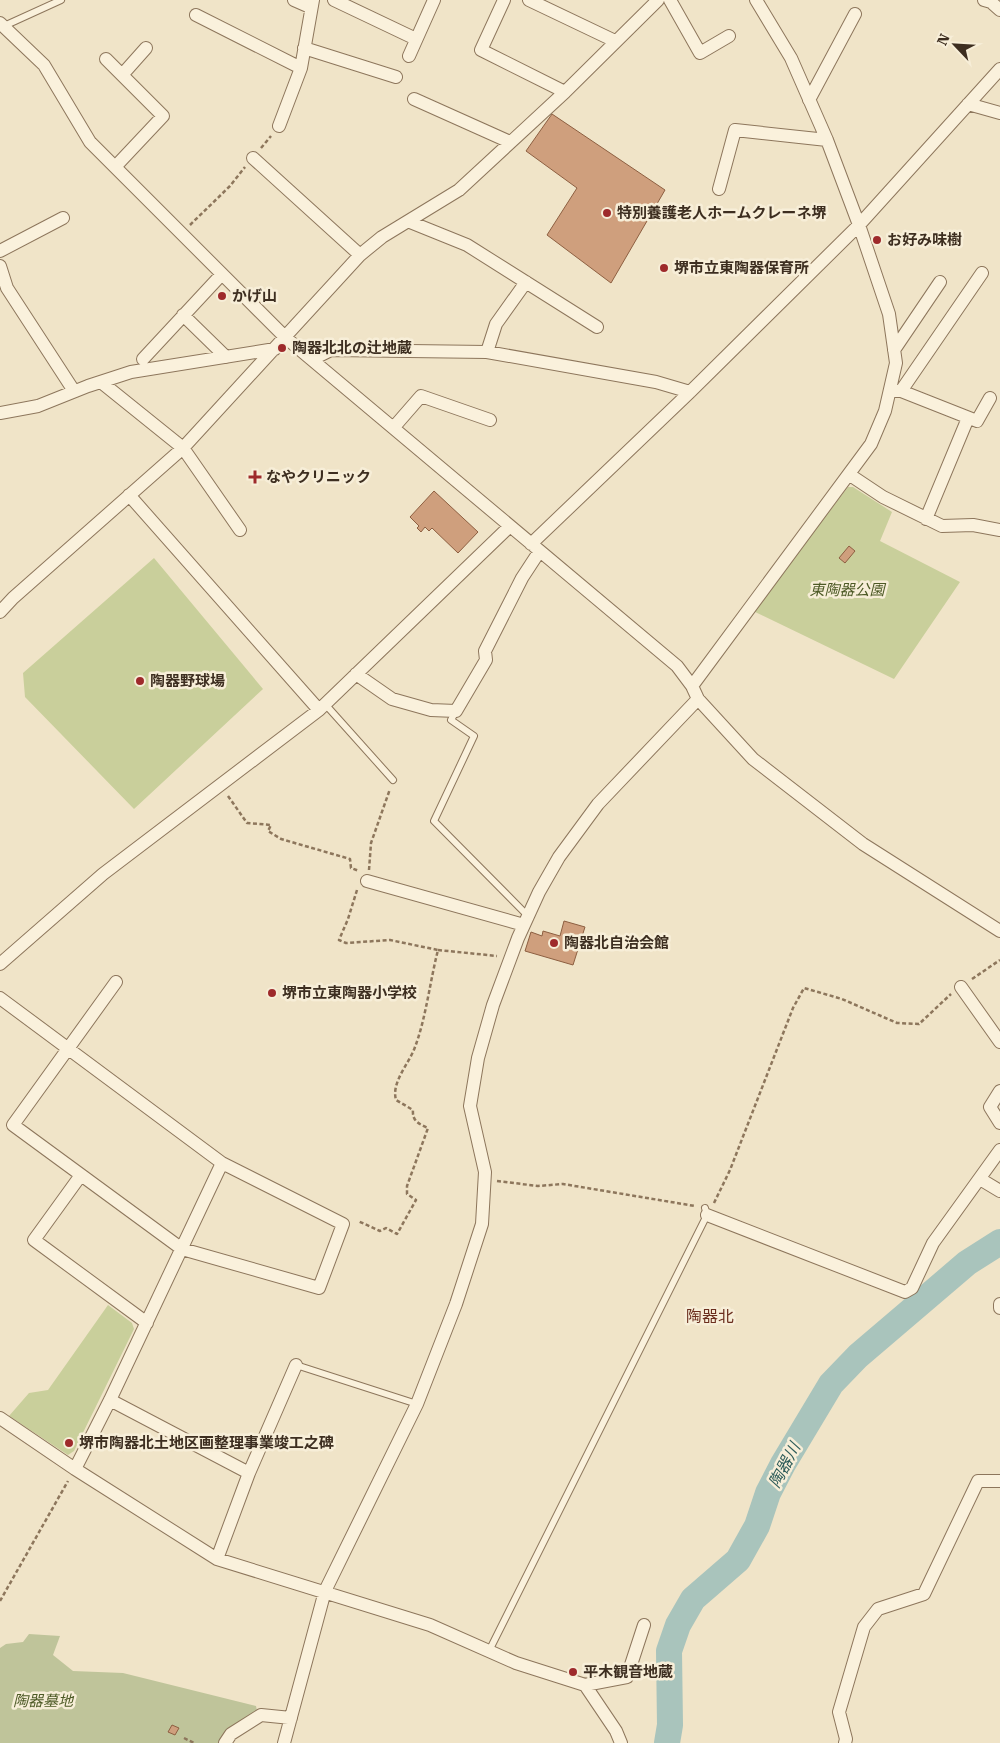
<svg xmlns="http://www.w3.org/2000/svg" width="1000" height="1743" viewBox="0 0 1000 1743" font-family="'Roboto Serif','Noto Sans JP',serif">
	<rect width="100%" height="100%" fill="#f0e4c8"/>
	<path fill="#c9cf9b" d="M848,487H853L892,512L880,541L960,582L894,679L753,611Z
		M154,558L263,689L134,809L25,697L23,673Z
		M108,1305L132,1323L134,1329L74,1451L68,1455L9,1416L29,1393L48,1390Z"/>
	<path fill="#bfc49a" d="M29,1634L60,1636L53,1655L73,1671L123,1673L256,1706L257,1711L220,1743H0V1648L6,1644L23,1642Z"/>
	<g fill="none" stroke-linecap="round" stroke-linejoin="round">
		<path stroke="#a9c4bc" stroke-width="26" d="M667,1743L670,1725L669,1651L678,1625L693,1599L738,1560L757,1526L768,1493L783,1464L831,1384L858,1356L967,1263L1000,1242"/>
	</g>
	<path fill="#cf9f7d" stroke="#8d5f41" d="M552,114L665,190L611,283L547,235L577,188L526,151Z
		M434,491L478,532L458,553L432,528L429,531L425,527L421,532L417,528L419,526L410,517Z
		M849,546L855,551L845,563L839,558Z
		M564,921L585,927L573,965L525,951L531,932L542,936L543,931L560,936Z
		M172,1725L179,1728L175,1735L168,1732Z"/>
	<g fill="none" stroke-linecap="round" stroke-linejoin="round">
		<g stroke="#8d765c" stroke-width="8">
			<path id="lane" d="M4,26L61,0
				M325,704L393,780
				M456,711L451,720L474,736L434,821L528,916
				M296,1365L417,1404
				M489,1651L707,1215L705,1208"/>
		</g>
		<g stroke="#8d765c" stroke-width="14">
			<path id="street" d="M294,0L310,7
				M334,0L416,39
				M504,0L481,50L565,92
				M529,0L615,41
				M670,0L700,53L729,36
				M984,0L991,2L1000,10
				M196,15L301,68
				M0,23L44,65L90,142L286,338L677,666L692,686L698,699L753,759L863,844L1000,931
				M304,48L396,77
				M409,56L434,0
				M106,59L163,116L115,167
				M122,75L146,48
				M414,99L510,142
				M809,100L855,14
				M968,104L1000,113
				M279,126L301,68L313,0
				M253,158L360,255
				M719,189L735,130L827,140
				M410,222L467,245L597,327
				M0,251L63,218
				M0,266L7,288L74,391
				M183,315L226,357
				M894,350L940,282
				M487,352L496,324L526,282
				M143,359L222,274
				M313,359L331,350L487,352L656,382L690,392
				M101,382L183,448L240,530
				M892,391H901L977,421L990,398
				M901,391L982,273
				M0,413L38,406L88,386L131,372L275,349
				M394,427L421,396L490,420
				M850,475L883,497L942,526L973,525L1000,530
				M129,495L319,710
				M926,519L968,418
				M531,544L690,392L859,225L1000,69
				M0,612L13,598L183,448L360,255L382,237L459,190L565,92L658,0
				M356,674L392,699L431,710L456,711L486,660L485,651L522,578L539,552
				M692,686L871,444L885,411L896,363L889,314L859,225L827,140L791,58L756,0
				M367,881L524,925
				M0,964L103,874L319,710L510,526
				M116,982L13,1125L182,1249L319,1288L343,1224L222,1163
				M961,987L1000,1042
				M0,998L222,1163L110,1400L75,1469
				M1000,1091L990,1107L1000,1123
				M81,1175L34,1240L147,1323
				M980,1179L1000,1191
				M707,1215L905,1292L912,1288L933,1243L1000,1150
				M1000,1304V1308
				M110,1400L249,1473
				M0,1418L75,1469L217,1559L430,1625L516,1663L585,1685L616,1731L621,1743
				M217,1559L249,1473L296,1365
				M585,1685L627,1677L644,1625
				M225,1743L231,1734L261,1715L291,1718
				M284,1743L325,1591L417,1404L456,1304L482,1224L485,1172L470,1106L478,1058L493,1005L518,938L539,892L559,857L598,804L698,699
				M845,1743L846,1739L839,1712L864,1627L878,1609L924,1594L978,1481H1000"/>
		</g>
		<path stroke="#8d765c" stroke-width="2.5" stroke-dasharray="4 2.5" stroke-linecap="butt" d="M261,148L271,136
			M190,225L230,186L245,167
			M228,796L247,823L271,825L268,831L281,839L350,859L351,868L359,871
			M369,870L371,843L390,789
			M357,890L348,919L339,940L346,943L390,940L438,950C430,981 426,1018 415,1047C409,1064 391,1082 396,1100L413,1110C412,1121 419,1124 428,1128L407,1186V1194L416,1200L397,1234L386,1228L380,1231L358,1221
			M438,950L497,956
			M972,979L1000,960
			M497,1181L538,1186L563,1184L695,1206
			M714,1203L730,1170L793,1008L804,988L842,999L897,1023L919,1024L951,994
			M0,1601L68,1481
			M184,1738L194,1743"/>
		<use href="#lane" stroke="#faf1dc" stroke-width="6"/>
		<use href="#street" stroke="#faf1dc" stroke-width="12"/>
	</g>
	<g fill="#9e2a2b" stroke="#f7eed8" stroke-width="2">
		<circle cx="607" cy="213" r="5"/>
		<circle cx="877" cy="240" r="5"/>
		<circle cx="664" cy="268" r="5"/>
		<circle cx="222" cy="296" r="5"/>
		<circle cx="282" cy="348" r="5"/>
		<path d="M252.5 469.5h5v5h5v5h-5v5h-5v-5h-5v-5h5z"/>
		<circle cx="140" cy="681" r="5"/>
		<circle cx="554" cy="943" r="5"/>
		<circle cx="272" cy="993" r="5"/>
		<circle cx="69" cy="1443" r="5"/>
		<circle cx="573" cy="1672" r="5"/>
	</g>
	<g text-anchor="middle" stroke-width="5" stroke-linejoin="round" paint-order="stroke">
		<g font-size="15" font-weight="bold" fill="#3d2e20" stroke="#f7eed8" text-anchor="start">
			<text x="617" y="218">特別養護老人ホームクレーネ堺</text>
			<text x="887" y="245">お好み味樹</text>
			<text x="674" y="273">堺市立東陶器保育所</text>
			<text x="232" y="301">かげ山</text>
			<text x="292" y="353">陶器北北の辻地蔵</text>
			<text x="266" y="482">なやクリニック</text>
			<text x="150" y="686">陶器野球場</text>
			<text x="564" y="948">陶器北自治会館</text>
			<text x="282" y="998">堺市立東陶器小学校</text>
			<text x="79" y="1448">堺市陶器北土地区画整理事業竣工之碑</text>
			<text x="583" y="1677">平木観音地蔵</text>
		</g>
		<g font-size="15" font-style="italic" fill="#4d5a26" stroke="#f7eed8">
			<text x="847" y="595">東陶器公園</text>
			<text x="43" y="1706">陶器墓地</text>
		</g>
		<g font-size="16" fill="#6b2e1e" stroke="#f7eed8">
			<text x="710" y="1322">陶器北</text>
		</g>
		<g font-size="16" font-style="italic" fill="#2f5d5a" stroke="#f7eed8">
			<text transform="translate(784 1465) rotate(-62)" y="6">陶器川</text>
		</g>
	</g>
	<g transform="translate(955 45) rotate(295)" stroke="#f7eed8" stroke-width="4" paint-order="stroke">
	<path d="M0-4L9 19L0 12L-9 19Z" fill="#3d2e20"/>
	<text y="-8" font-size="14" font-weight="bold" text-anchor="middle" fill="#3d2e20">N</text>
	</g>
</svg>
